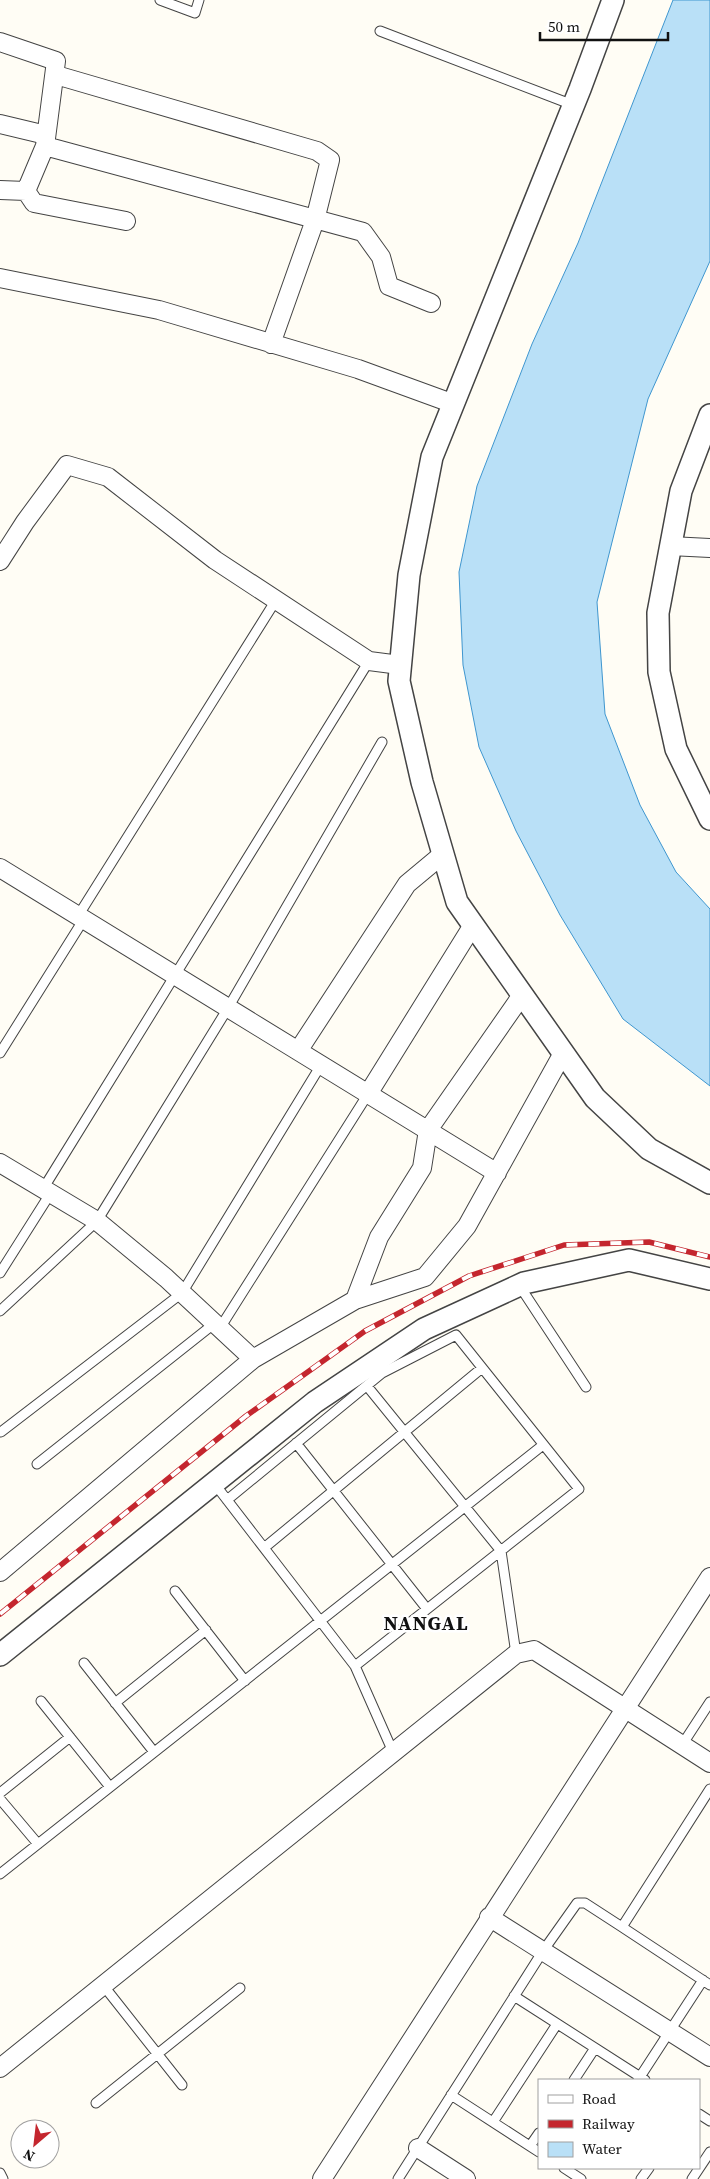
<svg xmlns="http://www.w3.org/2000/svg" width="710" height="2179" viewBox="0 0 710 2179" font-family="'Source Serif 4',serif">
	<rect width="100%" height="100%" fill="#fffdf5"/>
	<path fill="#b9e0f7" stroke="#3f96cf" d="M673,0H710V261L648,399L597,602L605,714L640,805L676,872L710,909V1086L623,1019L560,915L516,831L479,747L463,665L459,572L477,486L532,344L578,243Z"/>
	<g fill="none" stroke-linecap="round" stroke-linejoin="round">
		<g stroke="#444" stroke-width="11">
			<path id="service" d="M160,0L195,13L199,0
				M380,31L573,105
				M78,916L276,600
				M0,1053L84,919
				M43,1189L369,661
				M0,1273L50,1194
				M519,1285L586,1387
				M0,1311L97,1221L228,1008L382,742
				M220,1328L368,1094
				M367,1386L501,1551L516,1654
				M1,1432L182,1293L321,1065
				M296,1443L427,1609
				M37,1464L215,1323
				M214,1483L355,1666L393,1752
				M227,1500L382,1373L456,1335L579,1489L355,1666
				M264,1548L482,1368
				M175,1591L245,1681
				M84,1663L154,1752
				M41,1701L110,1787
				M115,1703L206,1630
				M682,1745L710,1702
				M0,1793L70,1737
				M0,1799L38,1844
				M0,1874L543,1445
				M622,1927L710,1985
				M103,1985L182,2085
				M514,1996L645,2080
				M574,2080L595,2048
				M638,2080L703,1980
				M451,2095L539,2152
				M96,2103L240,1988
				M699,2114L710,2121
				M493,2122L557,2024
				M530,2146L539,2133
				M564,2168L581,2179
				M0,2173L3,2179
				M398,2179L543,1951L577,1903H585L622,1927L710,1789
				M641,2179L649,2168
				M692,2179L710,2152"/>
		</g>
		<g stroke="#444" stroke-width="20">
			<path id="minor" d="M0,42L56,61L45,146L363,232L381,257L389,286L431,303
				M56,75L317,151L330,160L315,220L271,344
				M0,124L46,135
				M0,190L26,191L45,146
				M26,191L34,203L126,221
				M0,278L159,310L358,369L454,404
				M670,546L710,548
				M0,561L25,522L67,465L108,477L215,560L369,661L400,665
				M0,868L497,1173
				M298,1051L407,884L443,854
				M368,1094L473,925
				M0,1163L97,1221L166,1278L253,1359
				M355,1300L379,1237L422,1168L428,1130L522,995
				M0,1572L253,1359L355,1300L425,1277L467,1226L563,1053
				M489,1917L710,2057
				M0,2068L516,1654L534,1650L710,1763
				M418,2148L466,2179
				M322,2179L710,1577"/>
		</g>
		<g stroke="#444" stroke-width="24">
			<path id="tertiary" d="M613,0L580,89L432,457L409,575L399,681L422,782L457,902L595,1098L649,1149L710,1183
				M710,415L681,491L658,613L659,672L676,749L710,819
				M0,1655L315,1402L424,1329L524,1283L629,1260L710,1279"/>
		</g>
		<use href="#service" stroke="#fff" stroke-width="9"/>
		<use href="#minor" stroke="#fff" stroke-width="18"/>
		<use href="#tertiary" stroke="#fff" stroke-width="21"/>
		<g stroke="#c4262e" stroke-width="5.5">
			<path id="rail" d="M0,1614L246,1416L365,1331L469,1276L564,1245L649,1242L710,1257"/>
		</g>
		<use href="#rail" stroke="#fff" stroke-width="4" stroke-dasharray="11" stroke-linecap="butt"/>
	</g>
	<g text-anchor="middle" stroke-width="5" stroke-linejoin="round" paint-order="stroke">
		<g font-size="20" font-weight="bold" letter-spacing="1" fill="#111" stroke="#fff">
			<text x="426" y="1630">NANGAL</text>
		</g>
	</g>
	<rect x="538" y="2079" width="162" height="90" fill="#ffffff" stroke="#a0a0a0"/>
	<rect x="548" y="2095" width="25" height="8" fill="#ffffff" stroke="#a0a0a0"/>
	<text x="582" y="2104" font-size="15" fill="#111111">Road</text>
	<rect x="548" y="2120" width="25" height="8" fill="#c4262e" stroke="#a0a0a0"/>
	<text x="582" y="2129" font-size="15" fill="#111111">Railway</text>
	<rect x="548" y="2142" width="25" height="15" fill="#b9e0f7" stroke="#a0a0a0"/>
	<text x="582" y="2154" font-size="15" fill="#111111">Water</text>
	<g transform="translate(35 2144) rotate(208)"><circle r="24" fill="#ffffff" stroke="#a0a0a0"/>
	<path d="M0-4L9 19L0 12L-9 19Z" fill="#c4262e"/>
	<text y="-8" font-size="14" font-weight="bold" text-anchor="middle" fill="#111111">N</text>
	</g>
	<path d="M540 32v8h128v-8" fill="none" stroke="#111111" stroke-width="2.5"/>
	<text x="548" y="32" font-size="15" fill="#111111" stroke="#ffffff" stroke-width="4" paint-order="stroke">50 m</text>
</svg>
